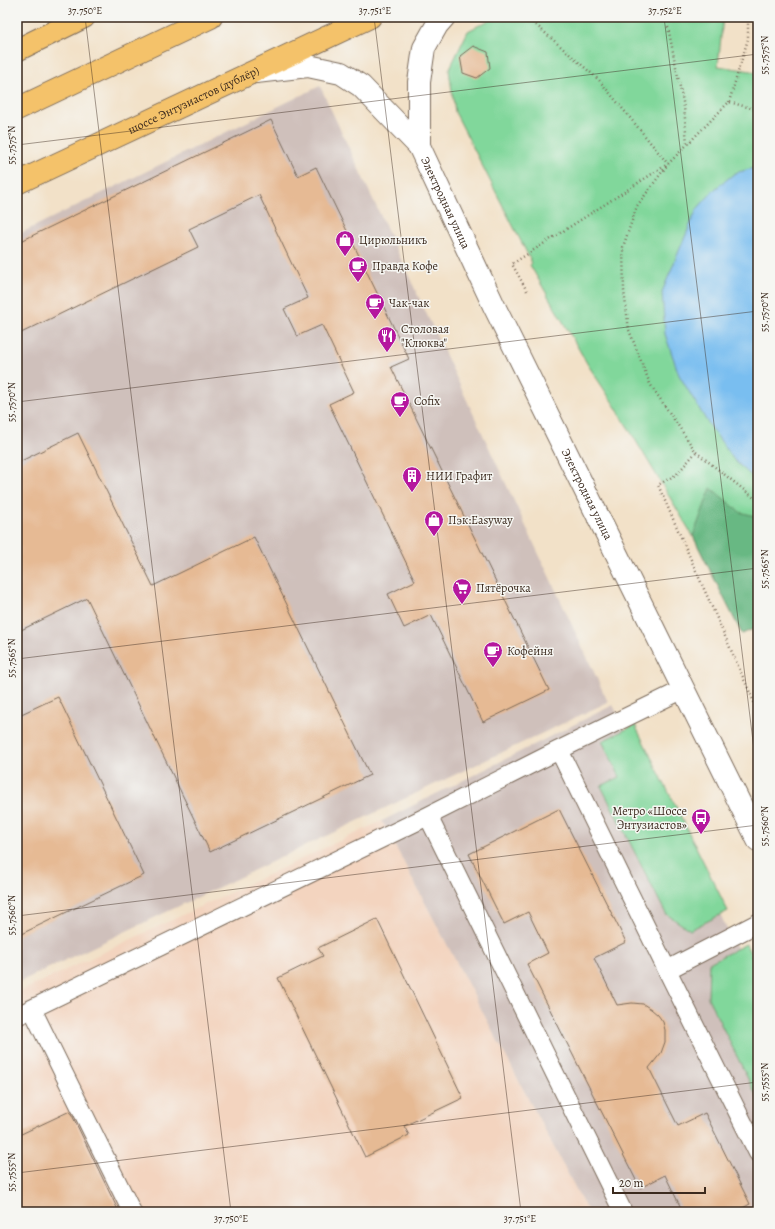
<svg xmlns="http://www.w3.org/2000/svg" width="775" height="1229" viewBox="0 0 775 1229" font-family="Alegreya,serif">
	<rect width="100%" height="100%" fill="#f6f6f2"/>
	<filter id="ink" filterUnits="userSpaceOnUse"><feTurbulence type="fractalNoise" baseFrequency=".025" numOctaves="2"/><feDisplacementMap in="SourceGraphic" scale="8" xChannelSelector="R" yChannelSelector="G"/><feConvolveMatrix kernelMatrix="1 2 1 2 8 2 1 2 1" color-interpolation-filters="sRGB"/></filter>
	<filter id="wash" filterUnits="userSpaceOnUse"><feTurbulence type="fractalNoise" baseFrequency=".012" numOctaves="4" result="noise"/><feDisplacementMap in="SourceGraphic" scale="16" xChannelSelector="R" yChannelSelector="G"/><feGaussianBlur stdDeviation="0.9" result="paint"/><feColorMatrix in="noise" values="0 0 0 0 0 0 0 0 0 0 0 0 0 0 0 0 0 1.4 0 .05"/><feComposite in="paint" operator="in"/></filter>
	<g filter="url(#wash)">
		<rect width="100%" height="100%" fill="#f2e1c8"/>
		<path fill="#f3d4bf" d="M382,821L588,1212H17V993Z"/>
		<path fill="#cfc0bb" d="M320,86L608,702L17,983V235Z
			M613,705L758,989V1212H588L382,821Z"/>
		<path fill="#81d79b" stroke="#5e805c" d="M495,17H723L718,66L751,71L758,74V627L742,634L693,536L615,406L588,365L530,265L532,263L455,112L449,70L468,31Z
			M635,725L728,911L690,930L666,914L601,786L620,777L602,741Z
			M746,944L758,969V1099L708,998L709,963Z"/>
		<path fill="#68b883" stroke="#527150" d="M711,488L740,512L758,517V627L742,634L693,536Z"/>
		<path fill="#79bef0" stroke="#5a7487" d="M758,167V482L734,460L706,420L679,375L665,334L662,292L681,246L697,209L715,189L735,173Z"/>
		<g id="blocks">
			<path fill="#e6ba94" d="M473,46L488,52L490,68L477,78L463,73L460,56Z
				M271,120L298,176L316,167L409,359L391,367L549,690L483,722L431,615L404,628L388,594L415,581L329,404L354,392L322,325L297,336L284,309L308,298L259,195L189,229L198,247L17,335V243Z
				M78,433L153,586L254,537L370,775L210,852L87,598L17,632V463Z
				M58,697L144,875L17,936V716Z
				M559,809L626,942L594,958L617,1005L632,1003L643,1004L651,1009L658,1015L663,1022L665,1030V1042L661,1053L649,1068L678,1126L705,1113L750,1204L735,1212H683L665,1175L640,1188L527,964L548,953L528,912L504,924L469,854Z
				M377,919L463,1098L404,1126L409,1135L365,1157L278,978L323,956L318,948Z
				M70,1111L119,1212H17V1136Z"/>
		</g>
	</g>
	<g filter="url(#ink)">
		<use href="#blocks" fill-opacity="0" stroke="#7b6a5a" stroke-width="1"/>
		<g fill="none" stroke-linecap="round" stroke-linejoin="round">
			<g stroke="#7b6a5a" stroke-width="20">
				<path id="service" d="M559,750L684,689
					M428,816L623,1212
					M667,970L758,1153
					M32,1009L132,1212
					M17,1016L428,816L559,750L667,970L758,923"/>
			</g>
			<g stroke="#7b6a5a" stroke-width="24">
				<g id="tertiary">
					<path id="s1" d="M256,72L308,66L341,73L361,86L419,146L494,306L758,840"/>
					<path d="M419,146V82L424,48L437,25L444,17"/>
				</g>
			</g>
			<g stroke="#7b6a5a" stroke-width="24">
				<g id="primary">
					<path d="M17,50L84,17"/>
					<path d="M17,109L211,17"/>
					<path id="s2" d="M17,183L370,17"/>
				</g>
			</g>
			<path stroke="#7b6a5a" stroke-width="2.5" stroke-dasharray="1 3" stroke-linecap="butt" d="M527,17L599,80L668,164
				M668,27L684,107L687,144
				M729,102L748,39V17
				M758,110L729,102L668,164L637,206L623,247L624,291L629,330L650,384L696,452L758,501
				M527,291L512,264L666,165
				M696,452L677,474L658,485L758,711"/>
			<use href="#service" stroke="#fff" stroke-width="18"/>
			<use href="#tertiary" stroke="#fff" stroke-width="22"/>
			<use href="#primary" stroke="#f4c26a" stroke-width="22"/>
		</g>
	</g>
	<path fill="none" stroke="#3b2a1e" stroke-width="1" stroke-opacity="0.45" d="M85,17L231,1212M374,17L521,1212M664,17L758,782M17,145L758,54M17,402L758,311M17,659L758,568M17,916L758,825M17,1173L758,1082"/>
	<defs>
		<g id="shop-pin" transform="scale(1)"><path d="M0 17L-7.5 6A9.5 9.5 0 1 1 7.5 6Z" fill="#b5179e" stroke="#f6f6f2"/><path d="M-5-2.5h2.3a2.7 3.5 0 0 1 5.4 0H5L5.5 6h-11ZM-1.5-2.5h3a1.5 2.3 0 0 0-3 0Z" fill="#fff"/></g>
		<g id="cafe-pin" transform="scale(1)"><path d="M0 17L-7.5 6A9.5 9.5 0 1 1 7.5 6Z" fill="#b5179e" stroke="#f6f6f2"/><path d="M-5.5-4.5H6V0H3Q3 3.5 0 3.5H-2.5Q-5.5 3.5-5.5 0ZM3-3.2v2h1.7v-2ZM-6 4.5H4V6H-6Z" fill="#fff"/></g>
		<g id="restaurant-pin" transform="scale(1)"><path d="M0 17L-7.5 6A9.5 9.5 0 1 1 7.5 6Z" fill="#b5179e" stroke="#f6f6f2"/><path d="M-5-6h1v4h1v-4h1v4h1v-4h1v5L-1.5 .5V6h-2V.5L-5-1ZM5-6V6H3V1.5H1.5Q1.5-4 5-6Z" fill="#fff"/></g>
		<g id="building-pin" transform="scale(1)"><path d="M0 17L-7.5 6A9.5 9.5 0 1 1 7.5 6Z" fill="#b5179e" stroke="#f6f6f2"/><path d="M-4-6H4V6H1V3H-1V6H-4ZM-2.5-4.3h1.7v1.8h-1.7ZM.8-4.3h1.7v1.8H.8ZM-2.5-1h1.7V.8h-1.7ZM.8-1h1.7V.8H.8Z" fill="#fff"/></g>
		<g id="supermarket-pin" transform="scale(1)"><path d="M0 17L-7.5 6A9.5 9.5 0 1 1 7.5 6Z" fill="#b5179e" stroke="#f6f6f2"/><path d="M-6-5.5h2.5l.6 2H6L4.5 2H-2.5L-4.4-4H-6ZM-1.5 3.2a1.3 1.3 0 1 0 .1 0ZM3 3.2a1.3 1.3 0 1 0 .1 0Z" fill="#fff"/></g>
		<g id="bus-pin" transform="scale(1)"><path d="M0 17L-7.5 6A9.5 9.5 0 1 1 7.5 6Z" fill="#b5179e" stroke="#f6f6f2"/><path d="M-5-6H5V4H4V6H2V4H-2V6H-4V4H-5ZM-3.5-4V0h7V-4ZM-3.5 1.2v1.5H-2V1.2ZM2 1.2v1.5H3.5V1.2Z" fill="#fff"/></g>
	</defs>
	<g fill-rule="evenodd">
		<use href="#shop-pin" x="345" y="240"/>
		<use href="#cafe-pin" x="358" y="266"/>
		<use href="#cafe-pin" x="375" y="303"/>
		<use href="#restaurant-pin" x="387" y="336"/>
		<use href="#cafe-pin" x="400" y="401"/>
		<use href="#building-pin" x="412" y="476"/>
		<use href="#shop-pin" x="434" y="520"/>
		<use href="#supermarket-pin" x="462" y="588"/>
		<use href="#cafe-pin" x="493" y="651"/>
		<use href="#bus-pin" x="701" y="818"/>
	</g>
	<g text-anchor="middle" stroke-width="3" stroke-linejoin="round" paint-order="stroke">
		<g font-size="12" fill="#3b2a1e" stroke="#f6f6f2">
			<text dy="4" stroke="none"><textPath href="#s2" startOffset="195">шоссе Энтузиастов (дублёр)</textPath></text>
			<text dy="4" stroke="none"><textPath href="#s1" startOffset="256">Электродная улица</textPath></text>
			<text dy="4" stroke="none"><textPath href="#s1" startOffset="580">Электродная улица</textPath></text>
		</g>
		<g font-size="12" fill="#3b2a1e" stroke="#f6f6f2" text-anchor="start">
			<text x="359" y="244">Цирюльникъ</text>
			<text x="372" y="270">Правда Кофе</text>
			<text x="389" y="307">Чак-чак</text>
			<text x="401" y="333">Столовая<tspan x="401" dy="14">"Клюква"</tspan></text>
			<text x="414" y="405">Cofix</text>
			<text x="426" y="480">НИИ Графит</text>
			<text x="448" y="524">Пэк:Easyway</text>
			<text x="476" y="592">Пятёрочка</text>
			<text x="507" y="655">Кофейня</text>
			<text x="687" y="815" text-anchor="end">Метро «Шоссе<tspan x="687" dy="14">Энтузиастов»</tspan></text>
		</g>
	</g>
	<rect width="775" height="1229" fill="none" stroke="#f6f6f2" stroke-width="44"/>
	<path d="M613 1187v6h92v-6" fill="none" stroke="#3b2a1e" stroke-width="2"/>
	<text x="619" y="1187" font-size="12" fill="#3b2a1e" stroke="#f6f6f2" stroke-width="3" paint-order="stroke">20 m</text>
	<rect x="22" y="22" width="731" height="1185" fill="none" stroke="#3b2a1e" stroke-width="1.5"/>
	<g font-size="10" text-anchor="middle" fill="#3b2a1e">
		<text x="85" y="14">37.750°E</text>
		<text x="375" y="14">37.751°E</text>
		<text x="665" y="14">37.752°E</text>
		<text transform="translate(764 55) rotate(-90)" y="4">55.7575°N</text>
		<text transform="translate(11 145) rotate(-90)" y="4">55.7575°N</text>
		<text transform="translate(764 312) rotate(-90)" y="4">55.7570°N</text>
		<text transform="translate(11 402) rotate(-90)" y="4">55.7570°N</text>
		<text transform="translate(764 569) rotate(-90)" y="4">55.7565°N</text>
		<text transform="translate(11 658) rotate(-90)" y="4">55.7565°N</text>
		<text transform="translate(764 826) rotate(-90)" y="4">55.7560°N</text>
		<text transform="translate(11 915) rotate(-90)" y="4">55.7560°N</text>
		<text transform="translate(764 1082) rotate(-90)" y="4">55.7555°N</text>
		<text transform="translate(11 1172) rotate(-90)" y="4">55.7555°N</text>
		<text x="231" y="1222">37.750°E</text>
		<text x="520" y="1222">37.751°E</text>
	</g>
</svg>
